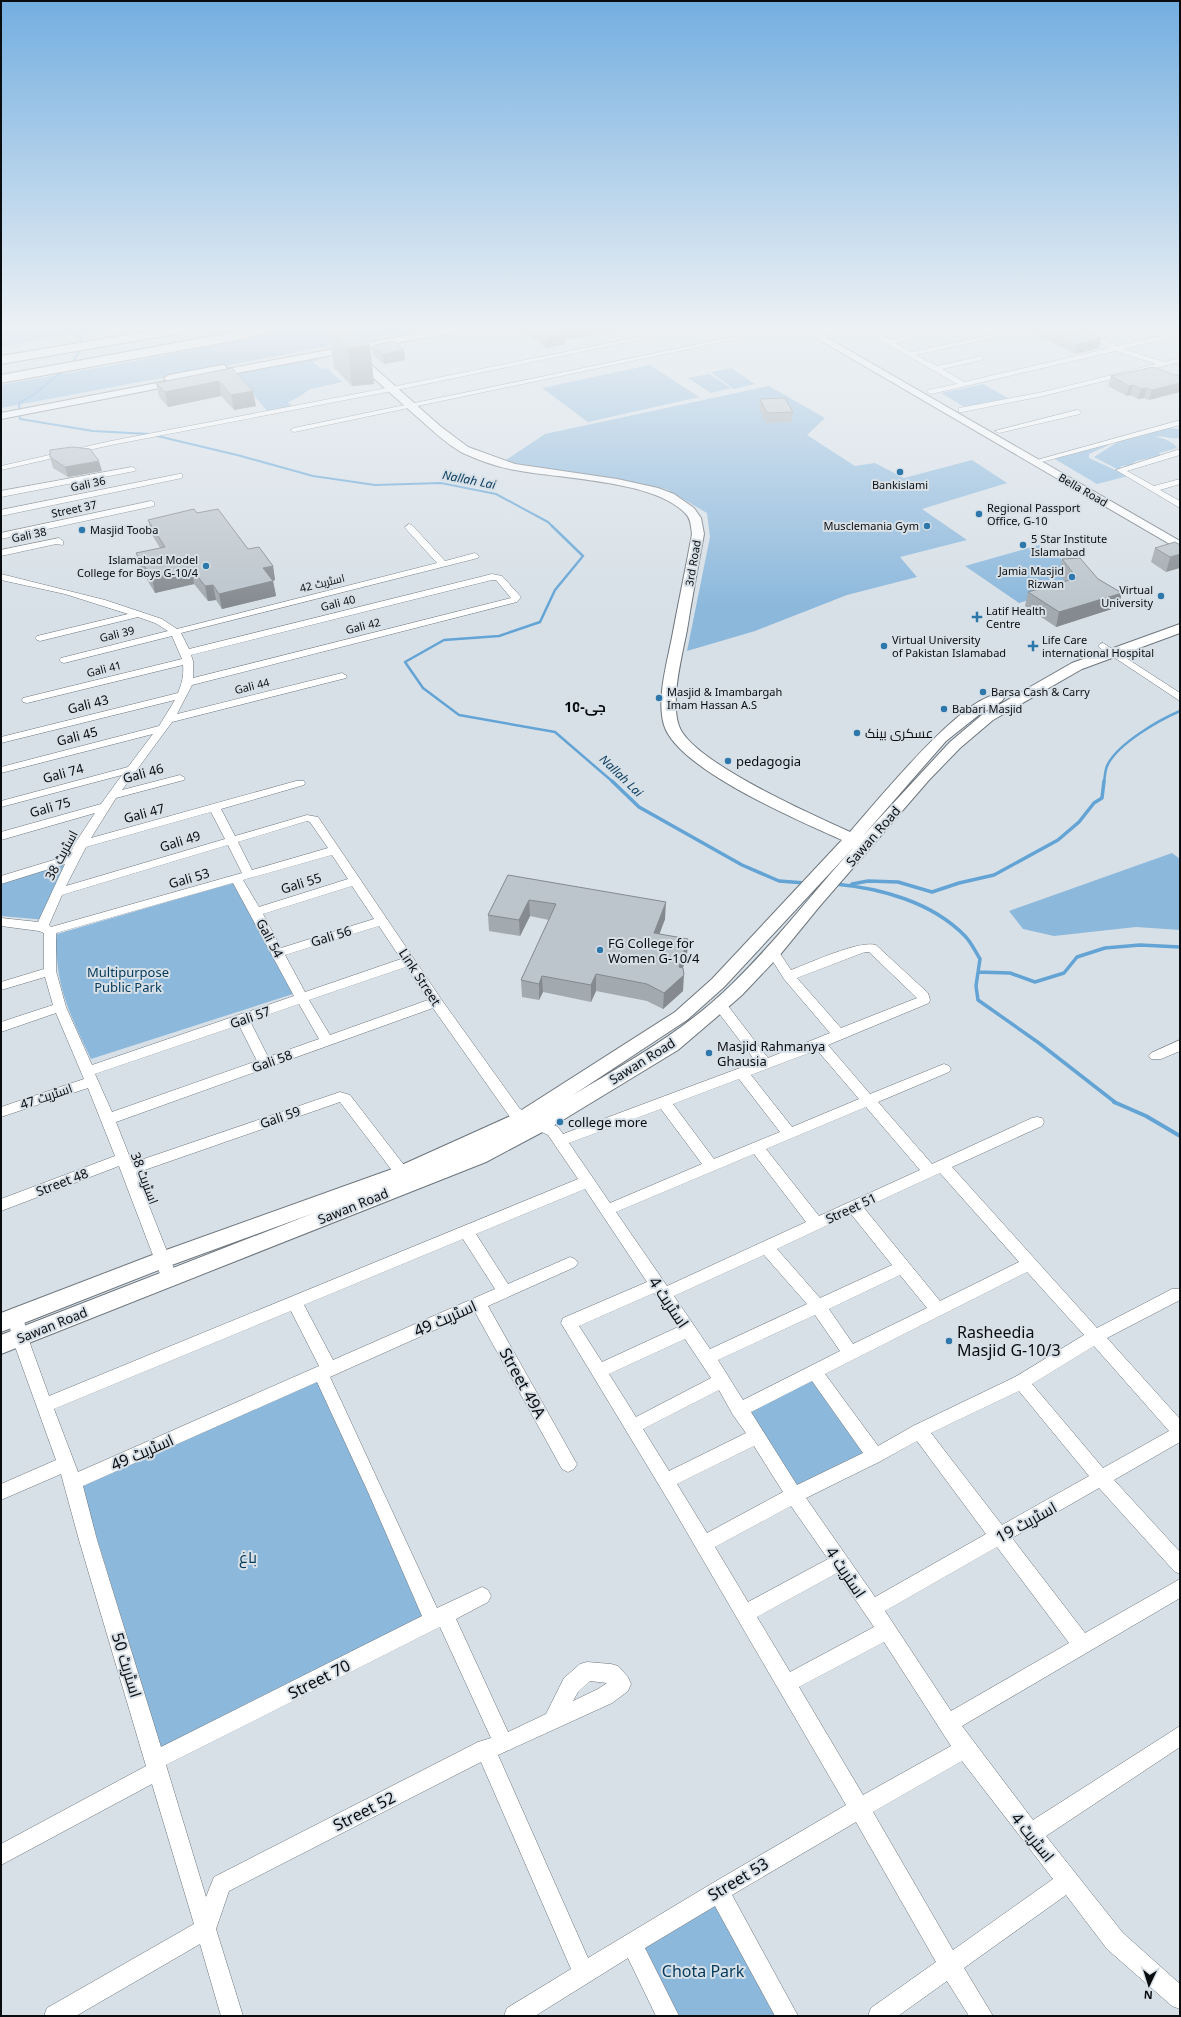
<svg xmlns="http://www.w3.org/2000/svg" width="1181" height="2017" viewBox="0 0 1181 2017" font-family="'Noto Sans',Cairo,sans-serif">
	<rect width="100%" height="100%" fill="#d7e0e7"/>
	<path fill="#8cb8dc" d="M1,325H123L1,347Z
		M321,325H441L1,408V385L114,365Z
		M1069,325H1120L1085,332Z
		M317,357L319,360L313,362L321,369L327,368L342,382L310,389L299,397L288,402L294,408L268,412L235,373Z
		M650,365L699,397L588,422L542,388Z
		M731,368L755,384L734,389L711,372Z
		M709,374L731,388L711,393L688,378Z
		M983,384L1008,398L966,408L941,393Z
		M769,386L825,418L807,435L855,466L875,463L904,478L972,460L1007,483L922,509L967,540L900,557L917,577L847,595L755,631L687,651L710,537L707,513L666,489L503,462L545,434Z
		M1168,428L1180,429V438C1172,440 1163,435 1156,437C1163,438 1174,442 1177,448L1159,453L1161,456L1136,461L1131,465L1121,466L1120,468L1117,469L1094,457L1119,441Z
		M1106,444L1109,445L1089,454V458L1128,476L1097,484L1053,458Z
		M1039,545L1094,580L1019,603L965,566Z
		M1172,853L1180,859V930L1136,927L1054,936L1023,929L1009,911Z
		M67,859L51,894L46,920L1,916V878Z
		M233,883L293,994L91,1059C75,1025 60,997 57,959C56,950 55,942 57,934Z
		M318,1379L425,1620L161,1749L81,1485Z
		M814,1379L871,1454L797,1492L743,1411Z
		M715,1899L777,2016H671L639,1947Z"/>
	<g fill="none" stroke-linecap="round" stroke-linejoin="round">
		<path stroke="#64a4d5" stroke-width="2" d="M50,325L80,335L82,346L71,366
			M64,370L33,395L19,403L20,419L93,431L149,434L241,456L313,476L375,485L441,483L496,494L548,522L553,527"/>
		<path stroke="#64a4d5" stroke-width="2.5" d="M552,526L583,556L555,590L540,622L499,636L444,640L405,662L423,688L459,715L555,732L613,782
			M1104,782C1105,776 1105,769 1108,764C1119,743 1159,720 1180,711"/>
		<path stroke="#64a4d5" stroke-width="3.5" d="M612,781L639,807L742,865L779,881L805,883
			M835,884C880,888 932,902 965,936C971,942 975,951 980,959L976,986L978,1000L1039,1043L1116,1103
			M852,884L868,881L898,882L932,892L959,883L994,875L1058,840L1079,822L1094,803L1102,798L1104,781
			M978,972L1010,973L1035,982L1064,973L1077,957L1105,948L1140,945L1180,947"/>
		<path stroke="#64a4d5" stroke-width="4" d="M1114,1102L1146,1116L1180,1136"/>
		<g stroke="#6e767d" stroke-width="1">
			<path id="street" d="M698,325H710L392,391L111,445L1,470V466L111,441L392,387Z
				M791,325H803L294,432L290,430L294,428Z
				M877,325H889L888,326L872,330L890,340L957,325H968L895,343L911,352L1037,325H1049L916,355L937,366L982,356V360L942,369L964,382L1110,348L1064,325C1074,325 1080,331 1087,332C1101,332 1118,325 1134,325L1131,327L1093,335L1117,346L1180,332V336L1123,349L1164,362L1180,358V362L1043,396L962,412H959V408L1043,392L1156,364L1116,351L931,394L927,392L928,390L957,384L865,331L832,338L828,336Z
				M1077,410L1081,412L1080,414L999,433L995,431Z
				M1177,421H1180V425L1034,464L1030,462Z
				M1177,450H1180V455L1127,471L1154,486L1180,479V484L1160,490L1180,501V508L1116,470Z
				M132,467L136,469L135,471L1,497V491Z
				M179,474H182V478L1,516V510Z
				M151,501L154,502V506L1,539V533Z
				M409,524L412,525L445,561L475,553L479,556L478,558L181,633L189,649L492,574L502,576L521,597L517,602L192,685L177,714L342,673L347,676L346,678L172,722L122,790L180,775L185,778L184,780L116,798L91,838L296,781H304L305,783L304,785L221,809L235,836L307,815L318,817L441,999L520,1109L558,1127L563,1134L756,1062L715,1008L714,1005L715,1002H725L768,1058L830,1033L784,979L767,952L769,949H777L791,970C810,963 859,940 876,945L928,993L930,1000L929,1003L828,1045L870,1094L939,1066L944,1064L949,1066L951,1069L949,1072L878,1102L932,1164L1032,1118L1037,1117L1042,1118L1044,1122L1042,1126L952,1167L1097,1328L1172,1289H1180V1300L1107,1338L1180,1419V1442L1114,1480L1180,1552V1574L1174,1571L1099,1488L1012,1538L1085,1633L1180,1579V1598L962,1726L1033,1820L1180,1726V1747L1046,1836L1123,1933L1180,1984V2009L1172,2006L1107,1949L1066,1895L964,1968L993,2016H969L947,1981L898,2016H868L871,2008L936,1962L856,1822L732,1895L798,2016H775L715,1906L645,1948L679,2016H656L628,1958L535,2016H504L507,2008L571,1969L481,1762L229,1891L216,1929L243,2016H221L200,1944L76,2016H44L47,2008L194,1924L152,1784L1,1865V1844L146,1766L79,1540L61,1474L1,1500V1484L56,1460L12,1338L8,1317L10,1312L16,1310L22,1312L28,1338L49,1396L578,1179L548,1135L510,1117L433,1008L116,1122L132,1163L340,1092L350,1095L407,1169L409,1173L407,1177L402,1179L397,1177L340,1102L136,1173L178,1279L175,1283L170,1285L165,1283L162,1279L119,1166L1,1211V1199L115,1156L88,1088L1,1117V1107L84,1079L56,1013L1,1032V1022L53,1005L45,977L1,990V982L44,969V933L39,931L1,926V918L38,922L65,864L1,884V876L70,855L74,845L95,813L1,840V832L101,804L122,775L1,807V801L128,767L153,734L1,773V767L159,726L175,700L1,743V737L178,693C182,683 184,676 183,665L27,703L23,702L22,700L23,698L182,659L172,636L64,663L61,662L59,660L61,658L168,631L155,623L138,617L40,641L37,640L35,638L37,636L128,614L65,594L1,580V574L105,600L162,619L177,629L437,563L406,529L405,527ZM492,580H496L511,598L193,678V661L191,655ZM211,812L225,839L66,886L86,847ZM307,821L310,822L328,848L252,870L238,842ZM228,845L242,873L51,927L49,925L62,895ZM332,855L348,879L259,907L243,880ZM233,883L294,996L92,1065L66,1007L56,971V933ZM352,886L374,919L281,948L263,914ZM379,926L401,959L305,992L285,955ZM865,952H869L917,998L841,1028L797,978ZM406,967L428,1000L330,1035L309,1000ZM299,1004L319,1039L268,1057L250,1021ZM239,1025L257,1061L112,1112L95,1074ZM817,1050L859,1099L792,1127L751,1075ZM739,1079L780,1132L714,1159L673,1104ZM866,1107L920,1170L819,1216L766,1149ZM661,1109L702,1164L610,1203L569,1143ZM754,1154L806,1222L667,1286L616,1212ZM940,1173L1019,1262L940,1301L864,1208ZM585,1189L647,1282L563,1318L561,1323L671,1505L846,1805L711,1884L588,1958L498,1755L612,1703L628,1691L631,1684L628,1677L618,1666L611,1664L587,1662L580,1664L564,1678L546,1714L508,1732L456,1619L488,1602L491,1596L488,1590L482,1587L437,1608L330,1377L475,1312L562,1469L568,1472L574,1469L577,1464L574,1459L488,1306L575,1267L578,1263L575,1259L570,1257L508,1284L476,1234ZM851,1214L892,1265L820,1298L777,1249ZM463,1239L495,1289L333,1360L304,1305ZM764,1255L807,1304L710,1349L674,1296ZM1027,1272L1084,1335L1015,1377L913,1426L878,1446L825,1374ZM900,1275L927,1308L853,1344L829,1309ZM654,1293L678,1327L602,1362L579,1326ZM291,1311L319,1366L78,1472L54,1409ZM815,1315L840,1351L743,1400L718,1360ZM685,1339L711,1378L636,1417L609,1374ZM1094,1346L1169,1431L1103,1468L1032,1384ZM812,1381L863,1453L797,1485L751,1412ZM317,1382L368,1492L422,1616L161,1747L97,1540L83,1486ZM719,1390L733,1415L746,1433L669,1471L643,1429ZM1019,1391L1089,1476L1002,1525L931,1433ZM917,1441L986,1534L875,1597L806,1498L881,1461ZM754,1446L783,1492L707,1533L677,1484ZM791,1506L828,1559L748,1602L715,1547ZM997,1547L1069,1643L951,1711L885,1611ZM837,1573L874,1627L790,1672L757,1617ZM440,1627L491,1738L478,1742L214,1877L206,1897L166,1765ZM884,1642L951,1746L863,1795L799,1687ZM590,1681L607,1683L598,1689L573,1701L578,1692ZM962,1761L1053,1879L953,1950L873,1812Z
				M59,538L63,541V545L56,544L1,556V550Z
				M1103,643L1180,693V701L1100,648L1098,646L1100,644Z
				M1180,1040V1051L1161,1059H1151L1149,1056L1151,1053Z"/>
		</g>
		<g stroke="#6e767d" stroke-width="2">
			<path id="secondary" d="M463,325H482L477,328L210,378L206,377L205,374L183,378L186,381L181,384L1,419V413L167,381L164,378L169,375L222,365L226,366V369Z
				M794,325H805L1180,541V550Z
				M354,352L358,353L440,426L468,447L515,464L617,479L658,488L674,494L694,508L701,518L704,534C698,566 692,598 687,630C682,656 670,701 679,726C692,762 813,815 850,832C873,806 969,687 1002,695L1004,698L1002,701L980,714L946,741L862,837L950,742L983,714L1072,663L1180,624V633L1082,669L993,720L960,748L929,780L819,907L779,956L742,995L726,1009L678,1050L548,1129L486,1162L1,1354V1335L314,1213L169,1266L1,1332V1313L155,1254L395,1168L517,1113L675,1012L712,979L842,840C800,821 677,769 664,725C656,698 668,660 673,632C679,600 686,567 692,534C691,527 691,519 686,514C655,480 561,479 515,470C497,467 478,460 461,452C445,443 430,428 416,416C394,396 372,377 350,357L349,355ZM855,846C813,892 775,943 730,986C684,1031 628,1062 573,1095L687,1020L724,987Z"/>
		</g>
		<g stroke="#6e767d" stroke-width="2">
			<path id="highway" d="M186,325H211L205,329L1,364V356Z
				M273,325H294L292,327L233,341L1,383V375Z"/>
		</g>
		<use href="#street" fill="#fff" fill-rule="evenodd"/>
		<use href="#secondary" fill="#fff" fill-rule="evenodd"/>
		<use href="#highway" fill="#fff" fill-rule="evenodd"/>
	</g>
	<path fill="#a2a9af" d="M518,325H618V331L565,340V344L546,348L518,328Z
		M1031,325H1074L1099,348L1075,354L1030,332Z
		M329,330L370,345L374,384L352,386L334,368Z
		M372,346L405,360L384,364L373,355Z
		M232,368L256,406L234,410L221,396L168,407L159,397L156,383Z
		M1174,375L1149,400L1144,398L1138,399L1130,395L1127,396L1108,386L1111,376Z
		M760,399L793,412L792,422L766,423L759,409Z
		M50,457L102,471L68,477L53,468Z
		M197,513L248,549L273,566L275,580L273,581L276,596L222,609L216,600L208,601L194,584L155,593L140,568L136,553L160,548L152,535L148,520Z
		M1175,542L1166,572L1151,562L1155,548Z
		M1062,559L1098,579L1122,593L1118,607L1056,627L1025,606L1028,592L1065,581L1059,574Z
		M508,875L665,919L659,934L688,939L687,955L683,968V991L663,1009L647,1001L596,991L591,1002L543,992L539,1000L522,997L521,980L549,920L530,916L520,936L489,931L488,915Z"/>
	<path fill="#848a8f" d="M598,325H618V331L565,340V344L546,348V338L560,331Z
		M1101,338L1099,348L1075,354L1077,345Z
		M370,345L374,384L352,386L348,348Z
		M404,350L405,360L384,364L383,354Z
		M219,381L221,396L168,407L165,392Z
		M1180,383V392L1149,400L1152,390Z
		M1133,385L1130,395L1127,396L1129,386Z
		M1146,388L1144,398L1138,399L1141,389Z
		M253,391L256,406L234,410L231,395Z
		M99,461L102,471L68,477L65,467Z
		M1180,554V568L1166,572L1170,557Z
		M273,566L275,580L266,583L263,568Z
		M192,569L194,584L155,593L152,578Z
		M273,581L276,596L222,609L219,594Z
		M213,585L216,600L208,601L205,586Z
		M1122,593L1118,607L1056,627L1059,612Z
		M529,900L530,916L520,936L519,920Z
		M666,902L665,919L654,949V933Z
		M688,939L687,955L679,979L684,975L683,991L663,1009L664,993L679,967Z
		M596,974V991L591,1002V985Z
		M542,976L543,992L539,1000V984Z"/>
	<path fill="#bcc5cc" stroke="#848a8f" d="M527,325H598L560,331L565,334L546,338Z
		M1036,325H1074L1101,338L1077,345Z
		M336,326L349,327L370,345L348,348L329,330Z
		M393,341L404,350L383,354L372,346Z
		M1153,367L1174,375H1180V383L1152,390L1146,388L1141,389L1133,385L1129,386L1111,376Z
		M232,368L253,391L231,395L219,381L165,392L156,383Z
		M785,398L793,412L767,413L760,399Z
		M72,447L90,449L99,461L65,467L50,457V450Z
		M194,509L197,513L218,509L248,549L259,547L273,566L263,568L273,581L219,594L213,585L205,586L192,569L152,578L136,553L165,547L148,520Z
		M1175,542L1180,545V554L1170,557L1155,548Z
		M1080,558L1098,579L1122,593L1059,612L1028,592L1077,578L1062,559Z
		M508,875L666,902L654,933L688,939L679,967L683,968L684,975L664,993L647,984L596,974L591,985L542,976L539,984L521,980L556,904L529,900L519,920L488,915Z"/>
	<linearGradient id="sky" x2="0" y2="1"><stop stop-color="#73aee0"/><stop offset="0.54" stop-color="#edf1f4"/><stop offset="1" stop-color="#edf1f4" stop-opacity="0"/></linearGradient>
	<rect width="1181" height="607" fill="url(#sky)"/>
	<g fill="#2e77ab" stroke="#d7e0e7" stroke-width="1.5">
		<circle cx="900" cy="472" r="4"/>
		<circle cx="979" cy="514" r="4"/>
		<circle cx="927" cy="526" r="4"/>
		<circle cx="82" cy="530" r="4"/>
		<circle cx="1023" cy="545" r="4"/>
		<circle cx="206" cy="566" r="4"/>
		<circle cx="1072" cy="577" r="4"/>
		<circle cx="1161" cy="596" r="4"/>
		<path d="M975 611h4v4h4v4h-4v4h-4v-4h-4v-4h4z"/>
		<circle cx="884" cy="646" r="4"/>
		<path d="M1031 640h4v4h4v4h-4v4h-4v-4h-4v-4h4z"/>
		<circle cx="983" cy="692" r="4"/>
		<circle cx="659" cy="698" r="4"/>
		<circle cx="944" cy="709" r="4"/>
		<circle cx="857" cy="733" r="4"/>
		<circle cx="728" cy="761" r="4"/>
		<circle cx="600" cy="950" r="4"/>
		<circle cx="709" cy="1053" r="4"/>
		<circle cx="560" cy="1122" r="4"/>
		<circle cx="949" cy="1341" r="4"/>
	</g>
	<g text-anchor="middle" stroke-width="4" stroke-linejoin="round" paint-order="stroke">
		<g font-size="11" fill="#0a0d10" stroke="#d7e0e7">
			<text transform="translate(88 484) rotate(-12)" y="4">Gali 36</text>
			<text transform="translate(1083 490) rotate(30)" y="4">Bella Road</text>
			<text transform="translate(74 509) rotate(-12)" y="4">Street 37</text>
			<text transform="translate(29 535) rotate(-12)" y="4">Gali 38</text>
			<text transform="translate(693 563) rotate(-80)" y="4">3rd Road</text>
			<text transform="translate(322 583) rotate(-14)" y="4">اسٹریٹ 42</text>
			<text transform="translate(338 603) rotate(-14)" y="4">Gali 40</text>
			<text transform="translate(363 626) rotate(-14)" y="4">Gali 42</text>
			<text transform="translate(117 634) rotate(-14)" y="4">Gali 39</text>
			<text transform="translate(104 669) rotate(-14)" y="4">Gali 41</text>
			<text transform="translate(252 686) rotate(-14)" y="4">Gali 44</text>
		</g>
		<g font-size="11" fill="#0a0d10" stroke="#d7e0e7" text-anchor="start">
			<text x="900" y="489" text-anchor="middle">Bankislami</text>
			<text x="987" y="512">Regional Passport<tspan x="987" dy="13">Office, G-10</tspan></text>
			<text x="919" y="530" text-anchor="end">Musclemania Gym</text>
			<text x="90" y="534">Masjid Tooba</text>
			<text x="1031" y="543">5 Star Institute<tspan x="1031" dy="13">Islamabad</tspan></text>
			<text x="198" y="564" text-anchor="end">Islamabad Model<tspan x="198" dy="13">College for Boys G-10/4</tspan></text>
			<text x="1064" y="575" text-anchor="end">Jamia Masjid<tspan x="1064" dy="13">Rizwan</tspan></text>
			<text x="1153" y="594" text-anchor="end">Virtual<tspan x="1153" dy="13">University</tspan></text>
			<text x="986" y="615">Latif Health<tspan x="986" dy="13">Centre</tspan></text>
			<text x="892" y="644">Virtual University<tspan x="892" dy="13">of Pakistan Islamabad</tspan></text>
			<text x="1042" y="644">Life Care<tspan x="1042" dy="13">international Hospital</tspan></text>
			<text x="667" y="696">Masjid &amp; Imambargah<tspan x="667" dy="13">Imam Hassan A.S</tspan></text>
			<text x="991" y="696">Barsa Cash &amp; Carry</text>
			<text x="952" y="713">Babari Masjid</text>
		</g>
		<g font-size="12" font-style="italic" fill="#093c5d" stroke="#d7e0e7">
			<text transform="translate(469 480) rotate(11)" y="4">Nallah Lai</text>
			<text transform="translate(621 776) rotate(44)" y="4">Nallah Lai</text>
		</g>
		<g font-size="13" fill="#0a0d10" stroke="#d7e0e7">
			<text transform="translate(88 704) rotate(-14)" y="5">Gali 43</text>
			<text transform="translate(77 736) rotate(-14)" y="5">Gali 45</text>
			<text transform="translate(63 773) rotate(-15)" y="5">Gali 74</text>
			<text transform="translate(143 773) rotate(-15)" y="5">Gali 46</text>
			<text transform="translate(50 807) rotate(-16)" y="5">Gali 75</text>
			<text transform="translate(144 813) rotate(-15)" y="5">Gali 47</text>
			<text transform="translate(873 836) rotate(-49)" y="5">Sawan Road</text>
			<text transform="translate(180 841) rotate(-17)" y="5">Gali 49</text>
			<text transform="translate(61 855) rotate(-62)" y="5">اسٹریٹ 38</text>
			<text transform="translate(189 878) rotate(-16)" y="5">Gali 53</text>
			<text transform="translate(301 883) rotate(-17)" y="5">Gali 55</text>
			<text transform="translate(331 936) rotate(-17)" y="5">Gali 56</text>
			<text transform="translate(270 938) rotate(62)" y="5">Gali 54</text>
			<text transform="translate(420 977) rotate(57)" y="5">Link Street</text>
			<text transform="translate(250 1017) rotate(-19)" y="5">Gali 57</text>
			<text transform="translate(272 1061) rotate(-20)" y="5">Gali 58</text>
			<text transform="translate(642 1061) rotate(-32)" y="5">Sawan Road</text>
			<text transform="translate(46 1096) rotate(-19)" y="5">اسٹریٹ 47</text>
			<text transform="translate(280 1117) rotate(-19)" y="5">Gali 59</text>
			<text transform="translate(145 1178) rotate(69)" y="5">اسٹریٹ 38</text>
			<text transform="translate(62 1182) rotate(-21)" y="5">Street 48</text>
			<text transform="translate(353 1206) rotate(-22)" y="5">Sawan Road</text>
			<text transform="translate(851 1208) rotate(-25)" y="5">Street 51</text>
			<text transform="translate(52 1325) rotate(-22)" y="5">Sawan Road</text>
		</g>
		<g font-size="13" fill="#0a0d10" stroke="#d7e0e7" text-anchor="start">
			<text x="865" y="738">عسکری بینک</text>
			<text x="736" y="766">pedagogia</text>
			<text x="608" y="948">FG College for<tspan x="608" dy="15">Women G-10/4</tspan></text>
			<text x="717" y="1051">Masjid Rahmanya<tspan x="717" dy="15">Ghausia</tspan></text>
			<text x="568" y="1127">college more</text>
		</g>
		<g font-size="13" fill="#033859" stroke="#d7e0e7">
			<text x="128" y="977">Multipurpose<tspan x="128" dy="15">Public Park</tspan></text>
		</g>
		<g font-size="14" font-weight="bold" fill="#0a0d10" stroke="#d7e0e7">
			<text x="585" y="712">جی-10</text>
		</g>
		<g font-size="16" fill="#0a0d10" stroke="#d7e0e7">
			<text transform="translate(669 1302) rotate(56)" y="6">اسٹریٹ 4</text>
			<text transform="translate(445 1318) rotate(-24)" y="6">اسٹریٹ 49</text>
			<text transform="translate(523 1383) rotate(61)" y="6">Street 49A</text>
			<text transform="translate(142 1452) rotate(-24)" y="6">اسٹریٹ 49</text>
			<text transform="translate(1026 1522) rotate(-29)" y="6">اسٹریٹ 19</text>
			<text transform="translate(846 1572) rotate(56)" y="6">اسٹریٹ 4</text>
			<text transform="translate(127 1665) rotate(73)" y="6">اسٹریٹ 50</text>
			<text transform="translate(319 1679) rotate(-27)" y="6">Street 70</text>
			<text transform="translate(364 1811) rotate(-27)" y="6">Street 52</text>
			<text transform="translate(1033 1837) rotate(51)" y="6">اسٹریٹ 4</text>
			<text transform="translate(738 1879) rotate(-31)" y="6">Street 53</text>
		</g>
		<g font-size="16" fill="#0a0d10" stroke="#d7e0e7" text-anchor="start">
			<text x="957" y="1338">Rasheedia<tspan x="957" dy="18">Masjid G-10/3</tspan></text>
		</g>
		<g font-size="16" fill="#033859" stroke="#d7e0e7">
			<text x="248" y="1563">باغ</text>
			<text x="703" y="1977">Chota Park</text>
		</g>
	</g>
	<rect width="1181" height="2017" fill="none" stroke="#0a0d10" stroke-width="4"/>
	<g transform="translate(1149 1985) rotate(184)" stroke="#d7e0e7" stroke-width="3" paint-order="stroke">
	<path d="M0-3L7 15L0 10L-7 15Z" fill="#0a0d10"/>
	<text y="-6" font-size="11" font-weight="bold" text-anchor="middle" fill="#0a0d10">N</text>
	</g>
</svg>
